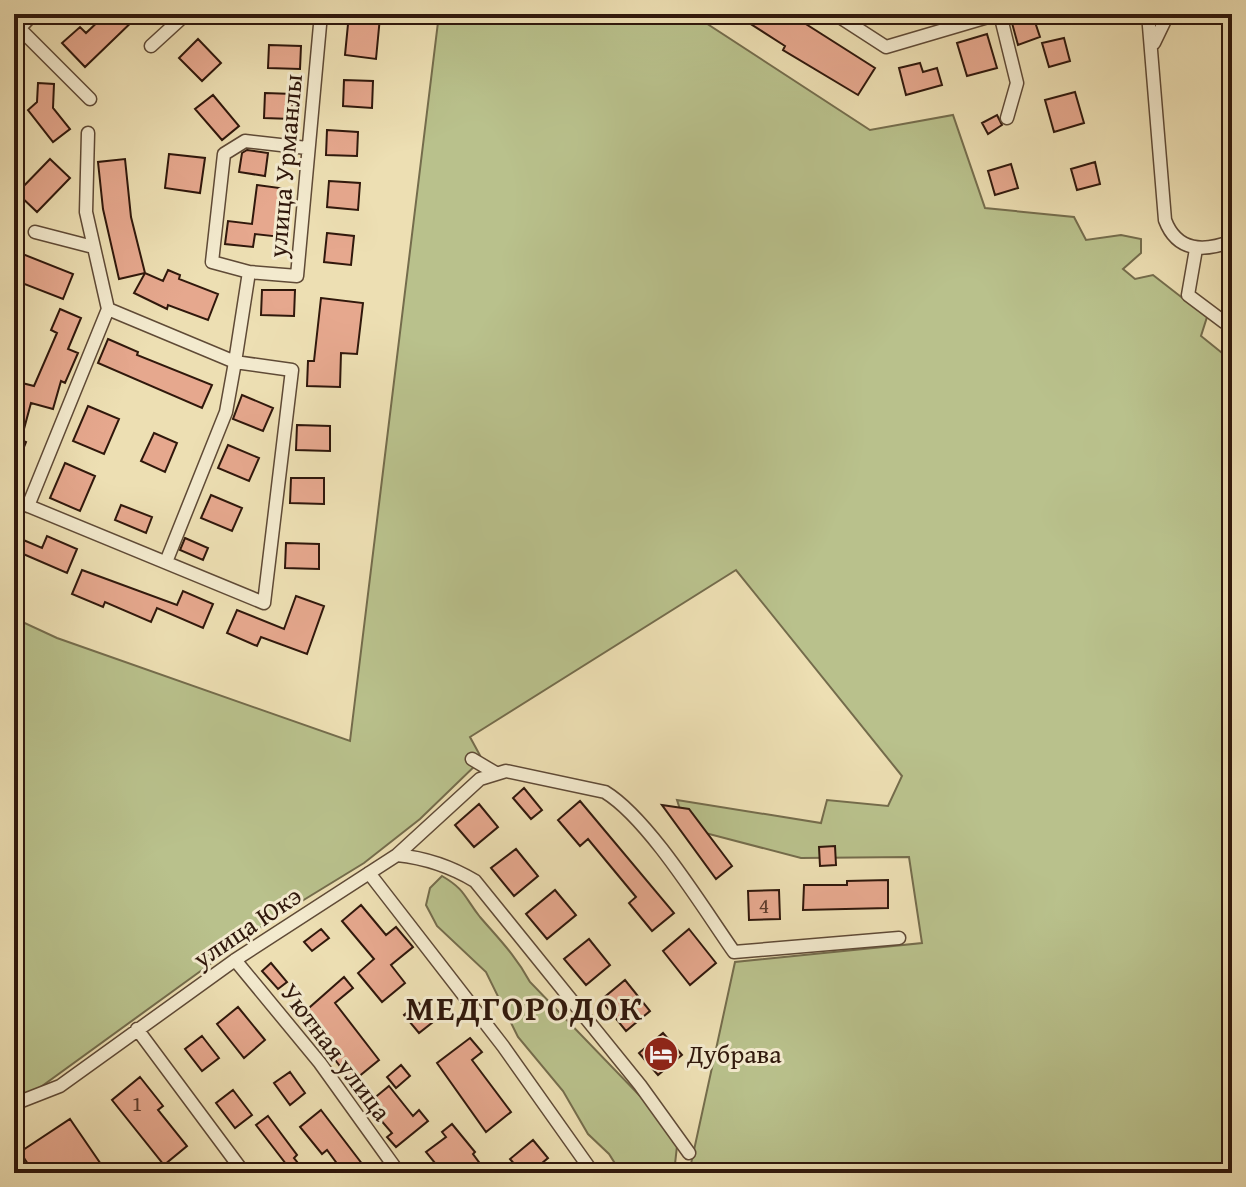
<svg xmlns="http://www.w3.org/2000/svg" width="1246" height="1187" viewBox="0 0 1246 1187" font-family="'Gentium Book Plus',serif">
	<rect width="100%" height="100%" fill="#eddfb3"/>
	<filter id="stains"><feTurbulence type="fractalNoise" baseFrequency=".0025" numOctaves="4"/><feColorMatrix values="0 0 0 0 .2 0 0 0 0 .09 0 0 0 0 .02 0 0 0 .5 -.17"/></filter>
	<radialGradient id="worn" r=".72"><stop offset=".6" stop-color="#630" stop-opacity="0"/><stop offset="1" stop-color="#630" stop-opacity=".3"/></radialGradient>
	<path fill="#b9c18c" stroke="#746c4c" stroke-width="2" d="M439,14H692L870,130L953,115L985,208L1074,217L1086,240L1121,235L1141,239V253L1123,269L1135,279L1153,275L1207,317L1201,336L1232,361V1173H689L735,962L922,943L909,857L801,858L686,828L677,800L821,823L827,800L888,806L902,776L736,570L470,737L482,759L420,819L364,863L271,920L31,1094L14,1096V618L57,638L350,741Z
		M442,876C466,890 464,897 480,917C499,939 516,956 530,982L670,1127L677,1146L674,1173H621L609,1154L588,1134L563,1091L518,1037L486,972L437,926L426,905L430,888Z"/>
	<path fill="#e6a88e" stroke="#30180c" stroke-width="2" d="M106,14H140L85,67L62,43L80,27L86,33Z
		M349,14L380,17L376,59L345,55Z
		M735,14H790L875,68L858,95L783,50L785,46Z
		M1033,16L1040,37L1018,45L1012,23Z
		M987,34L997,68L967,76L957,43Z
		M1064,38L1070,61L1049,67L1042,43Z
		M198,39L221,63L202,81L179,58Z
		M269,45L301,46L300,69L268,68Z
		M920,63L923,72L937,68L942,85L906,95L899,68Z
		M344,80L373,81L372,108L343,106Z
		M38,83L54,84L53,108L70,129L53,142L28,110L37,102Z
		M1075,92L1084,123L1054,132L1045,100Z
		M265,93L293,94L292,119L264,118Z
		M213,95L239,126L222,140L195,109Z
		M997,115L1002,125L988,134L982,123Z
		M327,130L358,132L357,156L326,155Z
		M247,150L268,153L265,176L239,172L242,153Z
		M169,154L205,158L200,193L165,188Z
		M50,159L70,178L37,212L17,193Z
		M125,159L131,217L145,273L119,279L103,209L98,162Z
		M1095,162L1100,184L1077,190L1071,169Z
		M1011,164L1018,188L995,195L988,171Z
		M329,181L360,183L358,210L327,207Z
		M257,185L287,189L281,237L255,234L253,247L225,244L228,221L252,224Z
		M327,233L354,236L351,265L324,262Z
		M20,253L73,274L63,299L14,280Z
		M168,270L180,275L179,279L218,294L208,320L168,305L167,309L134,293L145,273L163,281Z
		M262,290H295L294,316L261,315Z
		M321,298L363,303L357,354L341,353L340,387L307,386L308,361H314Z
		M60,309L81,318L68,349L78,353L65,383L61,381L53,409L31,403L21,440L26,442L14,472V396L18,382L34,386L57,333L51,330Z
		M108,339L138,352L137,355L212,385L202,408L98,363Z
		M242,395L273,408L263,431L233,419Z
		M88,406L119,419L104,454L73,441Z
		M297,425L330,426V451L296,450Z
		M154,433L177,443L165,472L141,461Z
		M228,445L259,458L249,481L218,468Z
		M65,463L95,476L80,511L50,498Z
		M291,478H324V504L290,503Z
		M211,495L242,508L232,531L201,518Z
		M121,505L152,517L146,533L115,520Z
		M14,536L42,548L47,536L77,549L67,573L14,550Z
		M185,538L208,548L203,560L180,550Z
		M286,543L319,544V569L285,568Z
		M82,570L177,605L183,591L213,604L203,628L157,608L151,622L105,602L103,607L72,594Z
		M296,596L324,606L307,654L261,637L257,646L227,633L237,610L284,629Z
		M524,788L542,810L531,819L513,798Z
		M580,801L674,913L652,931L629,903L636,897L588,839L580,846L558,820Z
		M479,804L498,827L474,847L455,825Z
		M662,805L689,809L732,866L716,879Z
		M835,846L836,865L820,866L819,847Z
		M516,849L538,876L514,896L491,868Z
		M888,880V908L803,910L804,885H847V881Z
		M555,890L576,915L547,939L526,914Z
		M779,890L780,919L749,920L748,891Z
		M361,905L386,935L396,927L413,947L391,965L405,983L382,1002L358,973L374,959L342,921Z
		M321,929L329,938L312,951L304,942Z
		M689,929L716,963L690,985L663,951Z
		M589,939L610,965L586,985L564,959Z
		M271,963L287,982L278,989L262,971Z
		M344,977L353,988L335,1003L379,1060L352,1082L301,1015Z
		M625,980L650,1011L626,1031L601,1000Z
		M419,1003L433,1022L419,1033L404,1015Z
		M238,1007L265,1040L244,1058L217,1024Z
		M663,1033L682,1055L658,1075L639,1053Z
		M202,1036L219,1058L202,1071L185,1049Z
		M470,1038L482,1052L472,1060L511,1112L486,1132L437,1063Z
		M401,1065L410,1076L396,1088L387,1077Z
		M290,1072L305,1093L290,1105L274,1083Z
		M140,1077L163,1106L158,1110L187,1146L164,1165L112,1100Z
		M389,1086L413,1116L419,1110L428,1121L396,1147L387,1137L392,1133L367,1104Z
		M233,1090L252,1115L235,1128L216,1103Z
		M321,1110L366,1169L360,1173H344L327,1150L322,1154L300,1127Z
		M268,1116L297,1155L294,1158L306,1173H293L256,1125Z
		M70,1119L107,1173H34L20,1152Z
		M452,1124L475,1152L473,1154L487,1173H443L426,1152L446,1137L442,1132Z
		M533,1140L548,1158L530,1173H522L510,1159Z"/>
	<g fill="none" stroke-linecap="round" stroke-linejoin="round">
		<g stroke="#5f4a36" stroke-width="15">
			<path id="minor" d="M191,14L321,17
				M835,14L886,47L998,14
				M1000,14L1017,83L1007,118
				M1148,14L1165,220C1177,252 1204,252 1232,241
				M19,28L90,99
				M16,32L33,14
				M1154,43L1168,14
				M151,46L186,14
				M88,133L86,212L108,309L235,362L226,412L166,562
				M35,232L93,247
				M1196,249L1188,295L1224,322H1232
				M249,272L212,262L224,154L245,141L307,148
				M14,500L264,603L292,370L235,362L249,272L297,276L321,14
				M28,506L108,309
				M472,759L494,772
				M397,855C426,858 450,866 475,881L640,1085L689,1153
				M369,873L503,1046L593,1173
				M235,960L320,1063L399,1173
				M137,1029L244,1173
				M14,1104L60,1086L235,960L397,855L480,779L506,771L605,792C649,819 703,908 734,952L899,938
				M15,1172V1173"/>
		</g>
		<use href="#minor" stroke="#f3eace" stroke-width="12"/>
	</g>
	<defs>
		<g id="hotel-disc" transform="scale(1.8)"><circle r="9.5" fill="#8f2418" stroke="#f3eace"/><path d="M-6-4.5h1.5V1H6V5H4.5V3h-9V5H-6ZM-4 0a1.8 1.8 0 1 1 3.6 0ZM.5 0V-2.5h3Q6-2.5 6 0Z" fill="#fff"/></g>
	</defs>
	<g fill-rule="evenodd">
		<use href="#hotel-disc" x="661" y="1054"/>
	</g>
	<g text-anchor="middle" stroke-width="6" stroke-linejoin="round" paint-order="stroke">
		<g font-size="22" fill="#5e3c2c">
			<text x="764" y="913">4</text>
			<text x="137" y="1111">1</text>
		</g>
		<g font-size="26" fill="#30180c" stroke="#f3eace">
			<text transform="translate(285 166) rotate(-85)" y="9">улица Урманлы</text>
			<text transform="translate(247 927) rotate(-34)" y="9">улица Юкэ</text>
			<text transform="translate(336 1052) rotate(53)" y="9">Уютная улица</text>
		</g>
		<g font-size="26" fill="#30180c" stroke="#f3eace" text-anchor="start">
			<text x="687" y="1063">Дубрава</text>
		</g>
		<g font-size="34" font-weight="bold" letter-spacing="2" fill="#30180c" stroke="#f3eace">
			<text x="525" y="1020">МЕДГОРОДОК</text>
		</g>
	</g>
	<rect width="1246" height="1187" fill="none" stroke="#eddfb3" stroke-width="48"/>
	<rect x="16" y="16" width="1214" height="1155" fill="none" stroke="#30180c" stroke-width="4"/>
	<rect x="24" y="24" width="1198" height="1139" fill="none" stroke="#30180c" stroke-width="2"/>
	<rect width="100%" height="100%" filter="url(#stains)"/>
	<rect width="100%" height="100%" fill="url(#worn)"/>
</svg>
